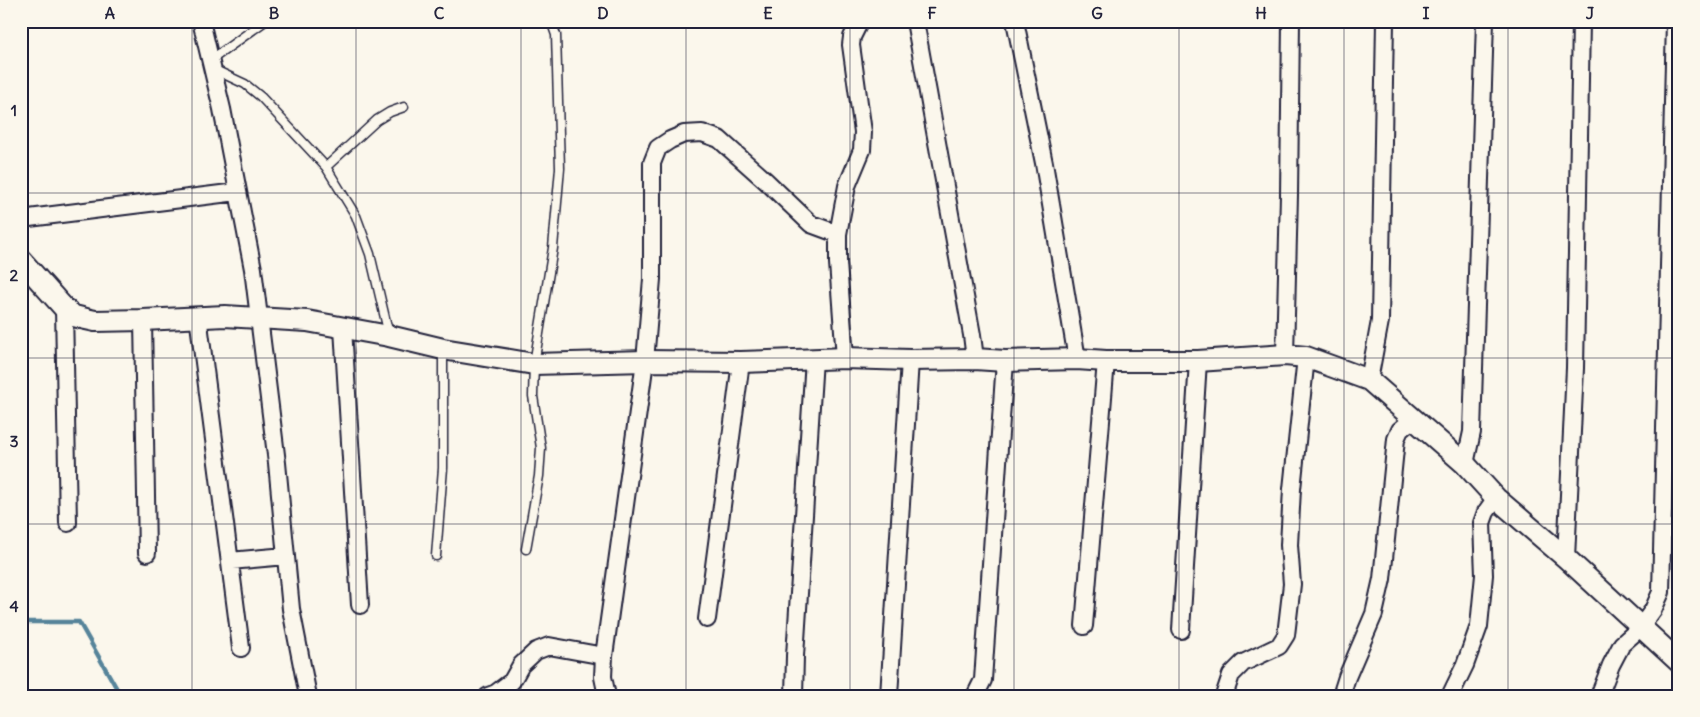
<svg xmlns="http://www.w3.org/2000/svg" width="1700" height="717" viewBox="0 0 1700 717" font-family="Delius,sans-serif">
	<rect width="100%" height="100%" fill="#fbf7ec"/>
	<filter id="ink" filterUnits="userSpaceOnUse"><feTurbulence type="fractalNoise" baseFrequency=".02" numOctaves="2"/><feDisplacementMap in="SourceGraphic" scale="10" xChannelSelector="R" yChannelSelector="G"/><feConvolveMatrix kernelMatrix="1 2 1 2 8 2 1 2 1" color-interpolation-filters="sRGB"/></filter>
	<g filter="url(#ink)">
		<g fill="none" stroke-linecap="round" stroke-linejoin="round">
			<path stroke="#57849a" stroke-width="4.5" d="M21,622H79L121,696"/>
			<g stroke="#22223b" stroke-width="11">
				<path id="service" d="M211,60L265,21
					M213,69L245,84L261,97L326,167L356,216L370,254L389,335
					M326,167L377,120L390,112L404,107
					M526,549L539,476L541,448L533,396L534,364L553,248L560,168L556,35L551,21
					M436,556L443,468V350"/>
			</g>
			<g stroke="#22223b" stroke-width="20">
				<path id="minor" d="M201,21L222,109L253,269L277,463L291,609L308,696
					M915,21L972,335L975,359
					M1015,21L1044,163L1077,359
					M21,219L237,192
					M64,308L68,523
					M198,316L241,648
					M143,320L147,553
					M343,328L360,605
					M1285,355L1289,195L1291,21
					M845,358L838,263V234L847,186L862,150L863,132L851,45L852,37L860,21
					M1369,380L1380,321L1385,21
					M1465,464L1472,432L1485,21
					M1566,558L1575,368L1581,21
					M230,561L286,556
					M707,619L741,362
					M1084,626L1106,361
					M1181,630L1198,361
					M488,696L496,693L512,681L521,665L536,651L549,646L604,656
					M607,696L603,677L604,656L645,361L652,279V163L658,148L670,140L684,134L702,133L719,139L766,181L811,224L838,234
					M794,696L795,656L814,359
					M889,696L910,360
					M975,696L983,680L1005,361
					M1224,696L1231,675L1243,663L1279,646L1286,635L1292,584L1289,545L1292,489L1306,357
					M1341,696L1347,677L1374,614L1382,579L1396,439L1400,430L1414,418
					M1450,696L1465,665L1479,626L1484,575L1482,523L1486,512L1496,498
					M1599,696L1611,665L1622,644L1640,628L1653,610L1661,592L1675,21"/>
			</g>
			<g stroke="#22223b" stroke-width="24">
				<path id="tertiary" d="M21,260L64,308L74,316L86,319L95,321L143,320L225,316L307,321L389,336L443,349L534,364L645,361L741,362L845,358L910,360L975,359L1005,361L1077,359L1106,361H1198L1285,355L1306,357L1369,380L1465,464L1496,498L1566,558L1679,662"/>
			</g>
			<use href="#service" stroke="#fbf7ec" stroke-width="8"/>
			<use href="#minor" stroke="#fbf7ec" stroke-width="16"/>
			<use href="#tertiary" stroke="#fbf7ec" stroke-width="20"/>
		</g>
	</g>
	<path fill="none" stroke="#22223b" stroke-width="1" stroke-opacity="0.55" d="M192,21V696M356,21V696M521,21V696M686,21V696M850,21V696M1014,21V696M1179,21V696M1344,21V696M1508,21V696M21,193H1679M21,358H1679M21,524H1679"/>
	<rect width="1700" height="717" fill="none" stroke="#fbf7ec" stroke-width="55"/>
	<rect x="28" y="28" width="1644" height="662" fill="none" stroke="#22223b" stroke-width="2"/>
	<g font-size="16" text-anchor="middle" font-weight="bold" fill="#22223b">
		<text x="110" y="19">A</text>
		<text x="274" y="19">B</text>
		<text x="439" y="19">C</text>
		<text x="603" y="19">D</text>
		<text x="768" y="19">E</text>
		<text x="932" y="19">F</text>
		<text x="1097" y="19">G</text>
		<text x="1261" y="19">H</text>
		<text x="1426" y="19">I</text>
		<text x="1590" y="19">J</text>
		<text x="14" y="116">1</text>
		<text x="14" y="281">2</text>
		<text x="14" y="447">3</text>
		<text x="14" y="612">4</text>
	</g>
</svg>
